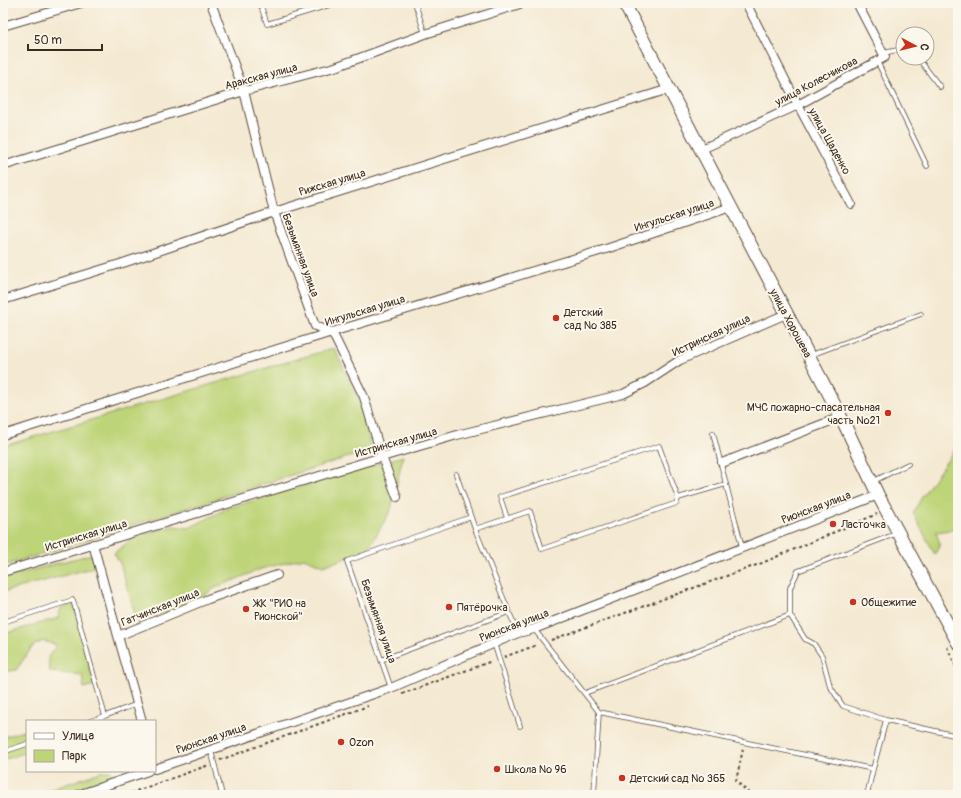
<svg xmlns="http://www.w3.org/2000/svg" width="961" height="798" viewBox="0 0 961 798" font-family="Pangolin,sans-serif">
	<rect width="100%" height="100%" fill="#fbf7ec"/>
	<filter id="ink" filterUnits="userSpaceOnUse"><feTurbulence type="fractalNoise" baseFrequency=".025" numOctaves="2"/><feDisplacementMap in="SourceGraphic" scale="8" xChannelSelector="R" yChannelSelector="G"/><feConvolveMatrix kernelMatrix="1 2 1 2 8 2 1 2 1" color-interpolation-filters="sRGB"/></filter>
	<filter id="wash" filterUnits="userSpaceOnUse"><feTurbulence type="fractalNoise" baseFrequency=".012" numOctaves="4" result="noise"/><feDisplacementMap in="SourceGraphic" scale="16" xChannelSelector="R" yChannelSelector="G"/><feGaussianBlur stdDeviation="0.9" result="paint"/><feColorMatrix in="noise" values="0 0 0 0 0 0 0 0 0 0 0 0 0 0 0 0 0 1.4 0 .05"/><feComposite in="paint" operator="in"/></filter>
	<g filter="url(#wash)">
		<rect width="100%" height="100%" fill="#f4e9d2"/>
		<path fill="#bed478" stroke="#7c7f4b" d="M334,348L362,406L371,450L3,566V446Z
			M958,445V529L936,532L940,544L935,555L913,513L923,495Z
			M403,456L391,510L367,551L323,566L304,558L261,569L215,588L192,604L137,621L120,563L114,553L135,537L173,526L189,528L226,509Z
			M92,554L95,567L3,592V578Z
			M74,604L94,685L84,688L82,675L50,672L48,657L57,645L43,641L33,646L16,670L3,672V634L58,618L61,608Z
			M27,730V752L3,760V737Z
			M103,771H111L114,780L72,795H36Z"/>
	</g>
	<g filter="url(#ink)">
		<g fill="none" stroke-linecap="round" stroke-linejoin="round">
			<g stroke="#574739" stroke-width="5.5">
				<path id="service" d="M260,3L267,24L336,3
					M415,3L425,34
					M883,53L903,49
					M918,58L940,87
					M877,61L927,166
					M811,355L921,314
					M713,433L742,547
					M456,474L475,529L509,612
					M872,482L908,464
					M678,498L726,484
					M475,529L530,511L542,549L677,503L678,498L659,446L500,497L507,518
					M898,533L798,571L790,588V615L805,639L814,644L822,656L830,686L843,706L886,720L958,736
					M3,622L73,600L105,716L137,704
					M534,629L599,712L873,769L867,795
					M494,643L520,726
					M381,660L509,612L518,633
					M391,688L347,561L471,517
					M585,693L790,615
					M90,721L105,716
					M211,750L222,795
					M3,752L27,744
					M873,769L886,720
					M594,795L599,712"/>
			</g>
			<g stroke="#574739" stroke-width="10">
				<path id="minor" d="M211,3L244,91L274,212L315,326L332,332L364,397L382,457L397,497
					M746,3L798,105L851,204
					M3,26L81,3
					M702,149L798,105L885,57L857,3
					M3,166L244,91L335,67L425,34L523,3
					M3,300L123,263L274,212L669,89
					M3,435L332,332L606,249L728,208L733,210
					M722,463L841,417
					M93,544L118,636L208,599L277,575
					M3,572L382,457L457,435L623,394L645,383L680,360L786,314
					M118,636L142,721
					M155,769L391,688L518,633L534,629L878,495
					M78,795L148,771"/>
			</g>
			<g stroke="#574739" stroke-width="14">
				<path id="secondary" d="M624,3L841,417L878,495L958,643"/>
			</g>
			<path stroke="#574739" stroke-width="2" stroke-dasharray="3 3" stroke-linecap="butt" d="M551,640L762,563L877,514
				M947,647L958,671
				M504,657L537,645
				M402,694L492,661
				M743,749L736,781L751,795
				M220,760L368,706
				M125,795L209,765"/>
			<use href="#service" stroke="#fff" stroke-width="4"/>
			<use href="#minor" stroke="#fff" stroke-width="8"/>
			<use href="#secondary" stroke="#fff" stroke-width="12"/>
		</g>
	</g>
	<g fill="#c8321e" stroke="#fbf7ec" stroke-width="1.5">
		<circle cx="556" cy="318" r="4"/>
		<circle cx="888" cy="413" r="4"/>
		<circle cx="833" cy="524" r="4"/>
		<circle cx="853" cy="602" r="4"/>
		<circle cx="449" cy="607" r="4"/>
		<circle cx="246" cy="609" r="4"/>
		<circle cx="341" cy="742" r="4"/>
		<circle cx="497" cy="769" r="4"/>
		<circle cx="622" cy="778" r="4"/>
	</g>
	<g text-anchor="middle" stroke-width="4" stroke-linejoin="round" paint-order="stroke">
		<g font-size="11" fill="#3b2a1e" stroke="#fbf7ec">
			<text transform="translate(261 76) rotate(-15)" y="4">Аракская улица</text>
			<text transform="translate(816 81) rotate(-28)" y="4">улица Колесникова</text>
			<text transform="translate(830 141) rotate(61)" y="4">улица Щаденко</text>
			<text transform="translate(332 182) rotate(-17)" y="4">Рижская улица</text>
			<text transform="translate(674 215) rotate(-18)" y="4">Ингульская улица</text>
			<text transform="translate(301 255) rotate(70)" y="4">Безымянная улица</text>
			<text transform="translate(365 310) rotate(-17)" y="4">Ингульская улица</text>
			<text transform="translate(791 323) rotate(62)" y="4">улица Хорошева</text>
			<text transform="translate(711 335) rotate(-25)" y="4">Истринская улица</text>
			<text transform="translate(396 442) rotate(-16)" y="4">Истринская улица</text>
			<text transform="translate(816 507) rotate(-21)" y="4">Рионская улица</text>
			<text transform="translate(86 535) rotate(-17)" y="4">Истринская улица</text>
			<text transform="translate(160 607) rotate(-22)" y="4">Гатчинская улица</text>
			<text transform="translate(379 621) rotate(71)" y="4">Безымянная улица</text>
			<text transform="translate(514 625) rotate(-21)" y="4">Рионская улица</text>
			<text transform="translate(211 738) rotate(-19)" y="4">Рионская улица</text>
		</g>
		<g font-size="11" fill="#3b2a1e" stroke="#fbf7ec" text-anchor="start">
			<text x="564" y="316">Детский<tspan x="564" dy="13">сад № 385</tspan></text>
			<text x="880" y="411" text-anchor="end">МЧС пожарно-спасательная<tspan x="880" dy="13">часть №21</tspan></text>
			<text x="841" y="528">Ласточка</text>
			<text x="861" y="606">Общежитие</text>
			<text x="254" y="607">ЖК "РИО на<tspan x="254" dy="13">Рионской"</tspan></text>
			<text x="457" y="611">Пятёрочка</text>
			<text x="349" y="746">Ozon</text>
			<text x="505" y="773">Школа № 96</text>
			<text x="630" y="782">Детский сад № 365</text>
		</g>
	</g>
	<rect width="961" height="798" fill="none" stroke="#fbf7ec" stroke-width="16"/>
	<rect x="26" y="720" width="130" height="52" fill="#fbf7ec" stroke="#aea59a"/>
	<rect x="34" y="733" width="20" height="6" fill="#ffffff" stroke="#aea59a"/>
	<text x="62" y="740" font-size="12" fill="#3b2a1e">Улица</text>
	<rect x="34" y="750" width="20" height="12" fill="#bed478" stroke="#aea59a"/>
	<text x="62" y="760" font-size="12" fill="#3b2a1e">Парк</text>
	<g transform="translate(915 46) rotate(97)"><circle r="19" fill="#fbf7ec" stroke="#aea59a"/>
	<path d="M0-3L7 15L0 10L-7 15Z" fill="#c8321e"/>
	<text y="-6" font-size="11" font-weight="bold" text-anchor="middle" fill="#3b2a1e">С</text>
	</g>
	<path d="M28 44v6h74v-6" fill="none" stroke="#3b2a1e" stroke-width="2"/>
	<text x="34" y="44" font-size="12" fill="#3b2a1e" stroke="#fbf7ec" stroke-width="3" paint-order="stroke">50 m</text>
</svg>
